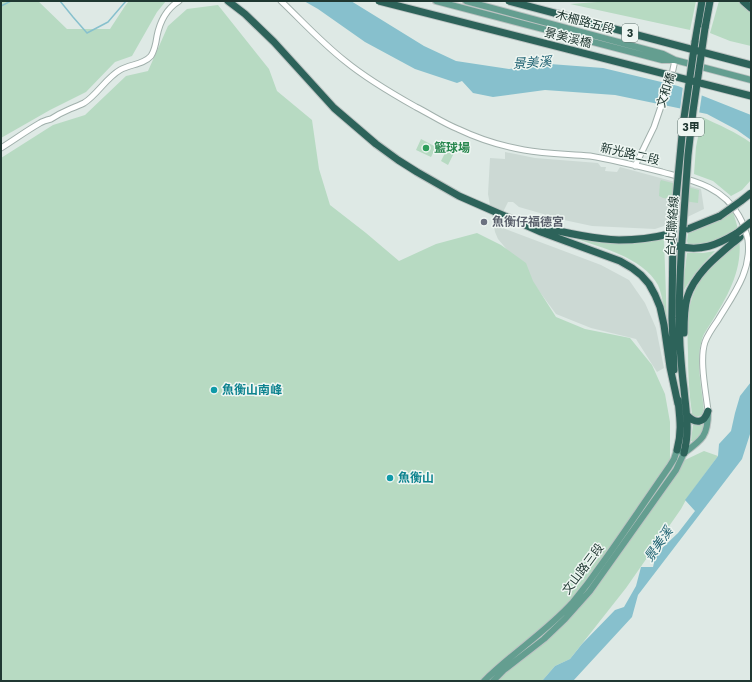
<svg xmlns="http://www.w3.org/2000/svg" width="752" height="682" viewBox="0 0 752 682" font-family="'Work Sans','Noto Sans TC',sans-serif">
	<rect width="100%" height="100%" fill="#dee9e5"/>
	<path fill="#ccd9d4" d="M505,152L535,158L598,163L601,167H606L605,171L617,172L620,167L701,189L704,209L679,221L655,229L592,226L564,220L519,207L513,202H508L504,210L501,221L503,228L601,265L629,280L645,303L656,328L664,368L657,372L636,339L591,328L556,314L520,265L498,239L495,232L488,194L490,158L505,159Z"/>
	<path fill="#b7dac2" d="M1,1H38L67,29H110L125,6L129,1H166L157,12L132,56L115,62L86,92L50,110L1,138Z
		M605,1H696L690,30L570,4L597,2Z
		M719,1H739L751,12V46L730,41L710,33Z
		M218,5L269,69L277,91L312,120L319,169L330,205L366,233L399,261L436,244L477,233L501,245L526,263L533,281L556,317L585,329L630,338L652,365L665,394L670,422V467L704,451L718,456L687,498L681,509L626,588L570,659L555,666L542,681H1V158L53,125L85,115L126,76L148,71L168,26L187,9Z
		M702,117C719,125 736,132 751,143V180L742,190L731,196L713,181L694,174L696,147Z
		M421,139L436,147L431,157L416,150Z
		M448,147L455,151L448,165L441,161Z
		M661,180L699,190L698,203L663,198L659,196L660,182Z
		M732,210C752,260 730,293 704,334C694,356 702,388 704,411L702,415L696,417L693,416L692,414C689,393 688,373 688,352C687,326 686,300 702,278C712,263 728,252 741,239L725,237L703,245H688L687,241L688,233C704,227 718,220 732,210Z
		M571,237L630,243L647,242L664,239L667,324C664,313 663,296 658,285C643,257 599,247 571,237Z
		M715,251C702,264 691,278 682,293L687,253H703Z
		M693,424L699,425L703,424H704C702,432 699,437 693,442L691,441Z"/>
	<path fill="#87c0cd" d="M304,1H351L424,46L456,61L509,69L550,64L603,68L678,86L751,115V140L737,130L707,114L615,95L545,90L493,97L473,93L462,81L457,83L415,69L365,42L318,9Z
		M751,382V431L742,459L638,595L632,617L573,681H542L555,666L570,659L582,644L615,610L624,607L636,586L641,567H653L656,554L678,533L695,511L685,500L718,456L719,444L731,431L735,413L740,396Z"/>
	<path fill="#dee9e5" d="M683,86L702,94L699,114L680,110Z"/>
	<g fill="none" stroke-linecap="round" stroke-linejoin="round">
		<path stroke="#87c0cd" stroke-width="1.5" d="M60,1L73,17L87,33L108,22L126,1
			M1,6L11,1"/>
		<g stroke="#a1b0ac" stroke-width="7">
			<path id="minor" d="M281,1C302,21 322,43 345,61C367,79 391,93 416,107C430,114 443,123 458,129C479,139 501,146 524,150C546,154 568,154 590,156C614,160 638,166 662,172C691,180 723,186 739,216C743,223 746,231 748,240C752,271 733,295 718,320C713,327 708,334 705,342C699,360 706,392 708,411
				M1,148C14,140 26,131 40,123C43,121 47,120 51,119C57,115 63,112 70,109C75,107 80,105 84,103C97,95 106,78 120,70C130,64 143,65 151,56C155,50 156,43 157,36C160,21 166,9 179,1
				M635,166L654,127L672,74L675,60"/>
		</g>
		<g stroke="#bcc3c2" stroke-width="8">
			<path id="major" d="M436,1L662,60H673
				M466,1L663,54L675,60L751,80
				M684,453C702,440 708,436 708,412
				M484,681C512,653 546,632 573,602C583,590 592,578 601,565C624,533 646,500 669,467L674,459L677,450L684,453
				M493,681L504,670L544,639L565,619L590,591L676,470L684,453"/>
		</g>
		<g stroke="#bcc3c2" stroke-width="9">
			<path id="highway" d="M228,1L245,14L274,42L334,108L376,144L398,160L417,172L459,196L541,232L620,261L632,268L641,275L649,284L655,295L660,307L664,325L670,367L678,404
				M743,1L751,8
				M705,28L710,1
				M695,42L702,1
				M534,225C561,232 592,239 619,240C636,240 653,238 669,234
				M683,227C680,267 678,307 680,346C681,361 682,375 684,389C686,412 690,430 684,453
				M688,229L720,216
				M673,230L672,318L674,370
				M677,246C701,252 717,245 737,233
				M684,333C684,321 684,309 687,298C695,272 720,254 740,237
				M687,415C695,424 704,424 708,411
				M677,450C682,432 680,419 678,400"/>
		</g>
		<use href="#minor" stroke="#fff" stroke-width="5"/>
		<use href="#major" stroke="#649e90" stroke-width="6"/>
		<use href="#highway" stroke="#2d635a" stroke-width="7"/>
		<g stroke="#bcc3c2" stroke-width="9" stroke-linecap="butt">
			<path id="highway-bridge" d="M379,1L751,96
				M509,1L751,65
				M720,216L741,201L751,193
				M683,227L688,155L693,111L705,28
				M673,230L683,125L695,42
				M737,233L751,222"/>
		</g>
		<use href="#highway-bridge" stroke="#2d635a" stroke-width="7"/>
	</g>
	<circle fill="#2e9e5b" stroke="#eef6f2" stroke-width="1.5" cx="426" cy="148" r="4"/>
	<circle fill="#6b7280" stroke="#eef6f2" stroke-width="1.5" cx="484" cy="222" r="4"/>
	<g fill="#0f9aa8" stroke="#eef6f2" stroke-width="1.5">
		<circle cx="214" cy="390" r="4"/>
		<circle cx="390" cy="478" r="4"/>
	</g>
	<g text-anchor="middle" stroke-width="3" stroke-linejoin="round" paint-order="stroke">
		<g fill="#eef6f2" stroke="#5e716c" stroke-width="1">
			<rect x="622" y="24" width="16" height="18" rx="3"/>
			<rect x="678" y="118" width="26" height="18" rx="3"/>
		</g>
		<g font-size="11" font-weight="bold" fill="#203832">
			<text x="630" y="37">3</text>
			<text x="691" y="131">3甲</text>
		</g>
		<g font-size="12" fill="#203832" stroke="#eef6f2">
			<text transform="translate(585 22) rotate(15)" y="4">木柵路五段</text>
			<text transform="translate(568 38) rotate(14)" y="4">景美溪橋</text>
			<text transform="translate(666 90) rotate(-72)" y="4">文和橋</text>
			<text transform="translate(630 154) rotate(13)" y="4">新光路二段</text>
			<text transform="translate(672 226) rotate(-86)" y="4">台北聯絡線</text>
			<text transform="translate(583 569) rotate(-53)" y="4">文山路三段</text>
		</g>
		<g font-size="12" font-weight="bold" fill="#27864d" stroke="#eef6f2" text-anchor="start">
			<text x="434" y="152">籃球場</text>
		</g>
		<g font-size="12" font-weight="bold" fill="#5b616d" stroke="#eef6f2" text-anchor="start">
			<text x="492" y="226">魚衡仔福德宮</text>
		</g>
		<g font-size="12" font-weight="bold" fill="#0d838f" stroke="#eef6f2" text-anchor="start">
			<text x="222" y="394">魚衡山南峰</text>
			<text x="398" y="482">魚衡山</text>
		</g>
		<g font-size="13" font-style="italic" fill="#1d6171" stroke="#eef6f2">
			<text transform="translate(532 62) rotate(-4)" y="5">景美溪</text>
			<text transform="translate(658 544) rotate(-55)" y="5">景美溪</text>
		</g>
	</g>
	<rect width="752" height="682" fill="none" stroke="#203832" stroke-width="4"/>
</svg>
